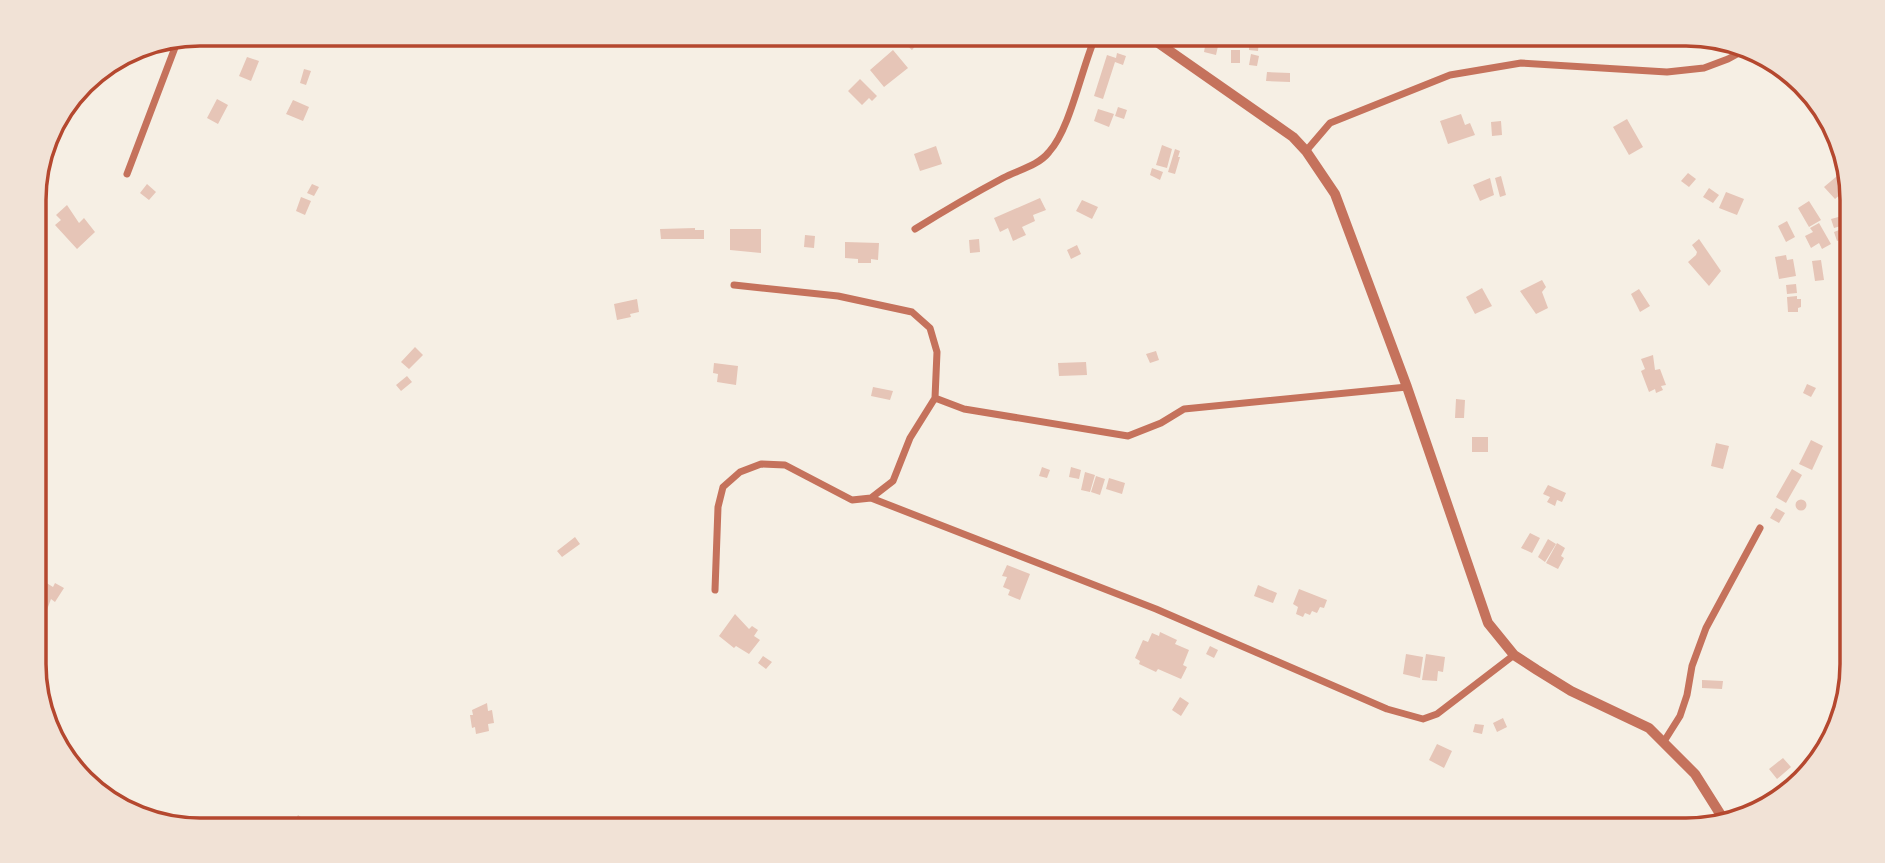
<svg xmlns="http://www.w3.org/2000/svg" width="1885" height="863" viewBox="0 0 1885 863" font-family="Montserrat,sans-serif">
	<rect width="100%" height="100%" fill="#f6efe4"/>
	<path fill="#e6c5b7" d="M1207,35L1220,37L1216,55L1204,52Z
		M911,37L918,43L912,50L905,44Z
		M1249,40L1259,41L1258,51L1249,50Z
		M893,50L908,68L884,87L870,70Z
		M1231,50H1240V63H1231Z
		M1117,53L1126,56L1123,65L1115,62L1103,99L1094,96L1107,55L1116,58Z
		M1251,54L1259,56L1257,66L1249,65Z
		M247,57L259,61L251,81L239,76Z
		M304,69L311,71L306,85L300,83Z
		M1267,72L1290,73V82L1266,81Z
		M860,79L877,96L872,101L869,98L862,105L848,91Z
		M217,99L228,105L218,124L207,118Z
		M293,100L309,107L303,121L286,114Z
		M1118,107L1127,110L1124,119L1115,116Z
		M1098,109L1114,114L1109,127L1094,121Z
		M1461,114L1465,125L1470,123L1475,135L1448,144L1440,121Z
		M1627,119L1643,147L1629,155L1613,127Z
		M1501,121L1502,135L1492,136L1491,122Z
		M1162,145L1172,149L1167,168L1156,165Z
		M936,146L942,164L920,171L914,154Z
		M1175,149L1180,151L1178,157H1180L1175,174L1168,172Z
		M1152,168L1163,172L1160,180L1150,175Z
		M1688,173L1696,179L1689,187L1681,181Z
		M1501,176L1506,195L1500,197L1495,178Z
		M1837,176L1848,188L1835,199L1824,187Z
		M1490,178L1494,195L1480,201L1473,185Z
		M147,184L156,192L149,200L140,193Z
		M312,184L319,187L314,196L307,193Z
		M1709,188L1719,195L1713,203L1703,197Z
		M1726,192L1744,199L1737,215L1719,208Z
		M301,197L311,201L305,215L296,211Z
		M1040,198L1046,210L1033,215L1035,221L1022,227L1026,235L1013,241L1008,228L1000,232L994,218Z
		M1082,200L1098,207L1092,219L1076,211Z
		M1809,201L1821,220L1809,227L1798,208Z
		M67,205L79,223L84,218L95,232L77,249L55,225L61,220L56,215Z
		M1842,216L1844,225L1834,228L1831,219Z
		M1787,221L1795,237L1786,242L1778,226Z
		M1819,223L1831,244L1822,249L1819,243L1811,248L1805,236L1813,232L1810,228Z
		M695,228V230H704V239H661L660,229Z
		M1844,228L1847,237L1837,241L1834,232Z
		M730,229H761V253L730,250Z
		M805,235L815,236L814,248L804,247Z
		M979,239L980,252L970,253L969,240Z
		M1699,239L1721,271L1709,286L1688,262L1696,255L1697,252L1692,245Z
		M845,242L879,243L878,260L871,259V263H858V259L845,258Z
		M1077,245L1081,254L1071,259L1067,250Z
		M1786,255L1787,260L1793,259L1796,276L1779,279L1775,257Z
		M1821,260L1824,280L1815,281L1812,261Z
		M1542,280L1546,287L1542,292L1548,308L1536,314L1520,291Z
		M1796,284L1797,293L1787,294L1786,285Z
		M1482,288L1492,306L1475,314L1466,297Z
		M1639,289L1650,306L1640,312L1631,294Z
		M1797,296V299H1801V307L1798,308V312H1788L1787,297Z
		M637,299L639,312L630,314L631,317L617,320L614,304Z
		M415,347L423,355L409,369L401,362Z
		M1156,351L1159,360L1150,363L1146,354Z
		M1653,355L1655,370L1660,369L1666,385L1661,386L1663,390L1656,393L1655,389L1649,392L1641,371L1645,369L1641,359Z
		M1086,362L1087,375L1059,376L1058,363Z
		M714,363L738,366L736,385L717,382L718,374L713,373Z
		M407,376L412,382L401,391L396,385Z
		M1807,384L1816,388L1811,397L1803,393Z
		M873,387L893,391L890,400L871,396Z
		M1456,399L1465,400L1464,418H1455Z
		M1472,437H1488V452H1472Z
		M1811,440L1823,446L1812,470L1799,464Z
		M1716,443L1729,446L1723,469L1711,466Z
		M1042,467L1050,470L1047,478L1039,476Z
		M1071,467L1081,470L1079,479L1069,477Z
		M1792,469L1802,475L1786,503L1776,497Z
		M1085,472L1095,475L1090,492L1081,490Z
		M1096,476L1105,479L1100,495L1091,492Z
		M1109,478L1125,483L1122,494L1106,489Z
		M1548,485L1566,493L1562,502L1557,500L1555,506L1547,502L1550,497L1543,494Z
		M1795.5 505a5.5 5.5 0 1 1 11 0a5.5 5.5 0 1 1-11 0Z
		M1776,508L1785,513L1779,523L1770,518Z
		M1530,533L1540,538L1532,553L1521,548Z
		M575,537L580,544L562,557L557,551Z
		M1548,539L1556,544L1545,562L1538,557Z
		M1557,543L1565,548L1561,556L1564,558L1558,569L1546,563Z
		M40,560L47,565L40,574L34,570V567Z
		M1007,565L1030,574L1020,600L1008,595L1010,590L1003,587L1007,577L1002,576Z
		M45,582L53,587L55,583L64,588L55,602L51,599L45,615L35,609V605L38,600L35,598Z
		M1258,585L1277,593L1273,603L1254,596Z
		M1299,589L1327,600L1324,608L1320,607L1317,613L1312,611L1310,615L1305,613L1303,617L1296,614L1298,607L1293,604Z
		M735,614L749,629L752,626L758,630L754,636L760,640L749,654L736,646L734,648L719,636Z
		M1160,632L1177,640L1175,644L1189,650L1183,665L1187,667L1181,679L1158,669L1156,672L1139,664L1140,661L1135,658L1143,640L1148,642L1152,633L1159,636Z
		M1210,646L1218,650L1214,658L1206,654Z
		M1406,654L1423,657L1420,678L1403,674Z
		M1426,654L1445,657L1443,672L1438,671L1437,681L1422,680Z
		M763,656L772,662L766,669L758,663Z
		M1702,680L1723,681L1722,689L1702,688Z
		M1180,697L1189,703L1181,716L1172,710Z
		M487,703L488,711L492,710L494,723L488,724L489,731L476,734L475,727L472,728L470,715H473L472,710Z
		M1503,718L1507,727L1497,732L1493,723Z
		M1475,724L1484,725L1482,734L1473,732Z
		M1437,744L1452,751L1444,768L1429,760Z
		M1783,758L1791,767L1777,779L1769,769Z
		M298,815L320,830H299L292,825Z"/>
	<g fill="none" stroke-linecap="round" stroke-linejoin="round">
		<path stroke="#c5725c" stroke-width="7" d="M1306,151L1330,123L1450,75L1521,63L1667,72L1704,68L1728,59L1750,47
			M127,174L179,37
			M915,229C944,211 973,194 1003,178C1018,170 1038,166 1049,152C1071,128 1082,65 1097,33
			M935,398L964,409L1128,436L1161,423L1184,409L1407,387
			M871,498L1156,609L1387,709L1423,719L1437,714L1514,655
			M715,590L718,507L723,487L740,472L761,464L785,465L852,500L871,498L893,481L910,438L935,398L937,352L930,328L912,312L838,296L734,285
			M1663,743L1680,716L1687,695L1692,666L1706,628L1760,528"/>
		<path stroke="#c5725c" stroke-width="10" d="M1144,33L1293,137L1306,151L1335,194L1407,387L1488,623L1514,655L1537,670L1571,691L1649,728L1695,774L1724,820"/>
	</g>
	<path d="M0 0H1885V863H0ZM200 46H1686A154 154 0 0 1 1840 200V664A154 154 0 0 1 1686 818H200A154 154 0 0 1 46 664V200A154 154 0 0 1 200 46Z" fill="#f1e2d6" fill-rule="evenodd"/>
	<path fill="none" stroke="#b5482f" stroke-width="3.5" d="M200 46H1686A154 154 0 0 1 1840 200V664A154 154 0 0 1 1686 818H200A154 154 0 0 1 46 664V200A154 154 0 0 1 200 46Z"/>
</svg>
